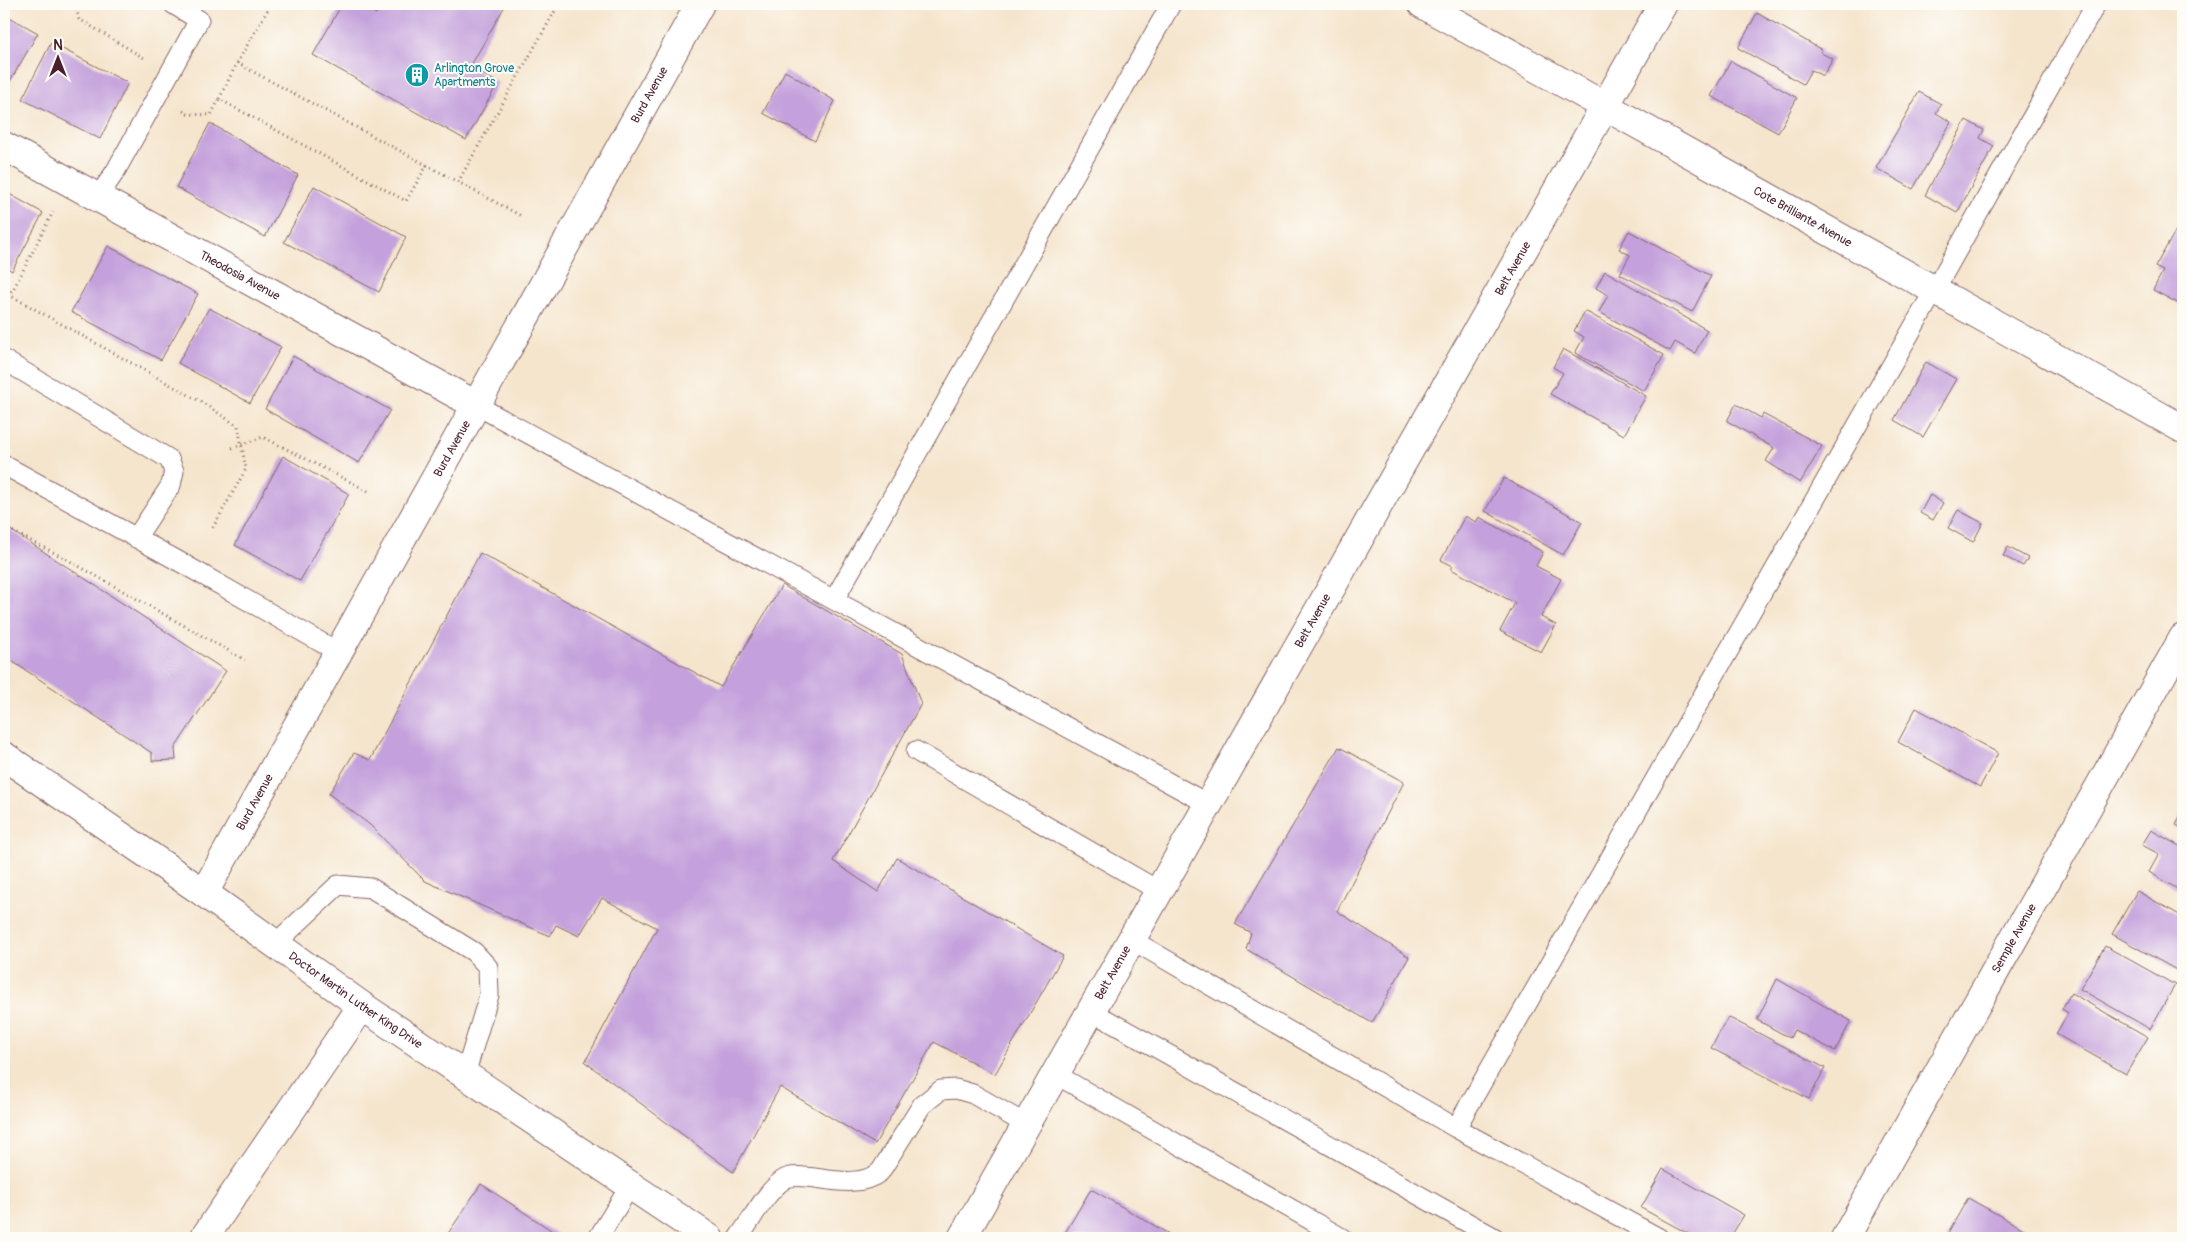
<svg xmlns="http://www.w3.org/2000/svg" width="2187" height="1242" viewBox="0 0 2187 1242" font-family="Pangolin,sans-serif">
	<rect width="100%" height="100%" fill="#fdfcf7"/>
	<filter id="ink" filterUnits="userSpaceOnUse"><feTurbulence type="fractalNoise" baseFrequency=".02" numOctaves="2"/><feDisplacementMap in="SourceGraphic" scale="10" xChannelSelector="R" yChannelSelector="G"/><feConvolveMatrix kernelMatrix="1 2 1 2 8 2 1 2 1" color-interpolation-filters="sRGB"/></filter>
	<filter id="wash" filterUnits="userSpaceOnUse"><feTurbulence type="fractalNoise" baseFrequency=".0096" numOctaves="4" result="noise"/><feDisplacementMap in="SourceGraphic" scale="20" xChannelSelector="R" yChannelSelector="G"/><feGaussianBlur stdDeviation="1.12" result="paint"/><feColorMatrix in="noise" values="0 0 0 0 0 0 0 0 0 0 0 0 0 0 0 0 0 1.4 0 .05"/><feComposite in="paint" operator="in"/></filter>
	<g filter="url(#wash)">
		<rect width="100%" height="100%" fill="#f5e5cd"/>
		<g id="blocks">
			<path fill="#c4a1dc" d="M342,4H356L376,14L381,4H506L470,67L498,83L466,140L313,55Z
				M1757,13L1822,50L1821,53L1833,59L1823,76L1811,70L1803,84L1738,48Z
				M4,14L38,33L5,90L4,89Z
				M51,43L128,83L100,139L22,99Z
				M1731,61L1797,98L1778,133L1711,96Z
				M785,71L835,101L815,141L763,113Z
				M1919,92L1941,104L1936,113L1951,122L1913,189L1876,168Z
				M1966,120L1984,130L1980,138L1994,146L1957,213L1925,195Z
				M210,123L298,175L265,237L176,187Z
				M314,186L406,237L379,292L284,242Z
				M4,191L43,213L12,271L4,266Z
				M2176,230L2183,234V306L2153,290L2163,271L2155,267Z
				M1629,231L1711,276L1692,312L1620,274L1630,255L1619,249Z
				M108,246L198,294L161,360L71,312Z
				M1605,271L1707,330L1695,353L1675,342L1670,351L1599,312L1608,295L1596,288Z
				M209,308L281,347L250,403L178,363Z
				M1585,311L1664,355L1644,391L1575,353L1584,337L1574,331Z
				M1563,349L1646,396L1624,435L1550,394L1563,373L1553,367Z
				M293,356L390,410L359,463L265,409Z
				M1926,362L1956,379L1923,437L1894,420Z
				M1736,404L1761,418L1763,414L1822,446L1800,483L1766,461L1774,448L1727,421Z
				M283,456L349,494L300,581L235,545Z
				M1504,478L1582,522L1563,555L1485,511Z
				M1930,495L1943,503L1933,520L1920,513Z
				M1958,510L1983,523L1973,542L1948,528Z
				M1465,516L1476,522L1479,517L1543,552L1536,566L1561,579L1541,617L1556,625L1541,652L1500,631L1515,603L1451,569L1453,566L1441,560Z
				M9,529L226,671L175,748L176,760L152,761V753L4,656V536Z
				M2008,547L2028,558L2023,566L2003,556Z
				M480,553L721,687L782,585L902,654L921,704L833,861L878,892L897,858L1063,956L995,1074L934,1042L875,1144L780,1087L733,1172L585,1062L657,928L602,898L579,936L556,925L550,936L425,881L370,825L329,794L354,753L370,760Z
				M1916,708L1998,753L1980,787L1898,742Z
				M1339,747L1404,782L1337,911L1409,957L1372,1023L1246,949L1251,933L1235,924Z
				M2183,811V829L2176,825Z
				M2151,830L2183,848V892L2149,872L2159,854L2142,845Z
				M2137,891L2183,917V967L2180,972L2112,934Z
				M2105,946L2175,985L2150,1029L2080,989Z
				M1777,979L1851,1021L1835,1051L1794,1030L1790,1038L1757,1020Z
				M2071,993L2148,1037L2126,1074L2056,1034L2068,1013L2062,1009Z
				M1728,1017L1825,1068L1809,1099L1711,1048Z
				M1663,1169L1744,1215L1730,1238H1696L1641,1208Z
				M481,1184L563,1238H445Z
				M1091,1189L1176,1238H1062Z
				M1968,1198L2040,1238H1945Z"/>
		</g>
	</g>
	<g filter="url(#ink)">
		<use href="#blocks" fill-opacity="0" stroke="#866464" stroke-width="1"/>
		<g fill="none" stroke-linecap="round" stroke-linejoin="round">
			<g stroke="#866464" stroke-width="21">
				<path id="lane" d="M98,197L115,172L199,20L173,4
					M4,360L169,459L174,471L171,485L136,538
					M476,405L1208,804
					M4,465L180,562L338,652
					M834,600L1171,4
					M916,751L1159,891
					M1132,940L1456,1128L1659,1238
					M275,944L338,885L371,888L474,952L488,967L489,995L465,1075
					M1091,1011L1495,1238
					M1055,1074L1342,1238
					M1456,1128L1934,291L2096,4
					M598,1238L630,1186
					M738,1238C752,1220 764,1194 783,1180C800,1167 851,1195 880,1172L922,1105L941,1090L956,1089L973,1094L1027,1125"/>
			</g>
			<g stroke="#866464" stroke-width="30">
				<g id="street">
					<path id="s1" d="M1422,4L2183,429"/>
					<path id="s2" d="M4,146L476,405"/>
					<path id="s3" d="M204,893L700,4"/>
					<path d="M204,1238L362,1006"/>
					<path id="s4" d="M962,1238L1663,4"/>
					<path id="s5" d="M1845,1238L2183,638"/>
				</g>
			</g>
			<g stroke="#866464" stroke-width="30">
				<g id="secondary">
					<path id="s6" d="M4,756L204,893L362,1006L709,1238"/>
				</g>
			</g>
			<path stroke="#866464" stroke-width="3" stroke-dasharray="1 4" stroke-linecap="butt" d="M75,4L79,19L144,58
				M237,63L271,4
				M183,111L188,114L211,115L219,99
				M427,165L406,201L219,99L237,63L523,217
				M458,182L559,4
				M4,292L203,403L238,426L246,469L211,531
				M4,299L14,288L53,212
				M232,448L263,437L370,492
				M4,527L68,560L245,660"/>
			<use href="#lane" stroke="#fff" stroke-width="19"/>
			<use href="#street" stroke="#fff" stroke-width="28"/>
			<use href="#secondary" stroke="#fff" stroke-width="28"/>
		</g>
	</g>
	<defs>
		<g id="building-disc" transform="scale(1.25)"><circle r="9.5" fill="#0f9aa8" stroke="#fdfcf7"/><path d="M-4-6H4V6H1V3H-1V6H-4ZM-2.5-4.3h1.7v1.8h-1.7ZM.8-4.3h1.7v1.8H.8ZM-2.5-1h1.7V.8h-1.7ZM.8-1h1.7V.8H.8Z" fill="#fff"/></g>
	</defs>
	<g fill-rule="evenodd">
		<use href="#building-disc" x="417" y="75"/>
	</g>
	<g text-anchor="middle" stroke-width="4" stroke-linejoin="round" paint-order="stroke">
		<g font-size="12" fill="#0d838f" stroke="#fdfcf7" text-anchor="start">
			<text x="434" y="72">Arlington Grove<tspan x="434" dy="14">Apartments</tspan></text>
		</g>
		<g font-size="12" fill="#4a1f2b" stroke="#fdfcf7">
			<text dy="4" stroke="none"><textPath href="#s3" startOffset="914">Burd Avenue</textPath></text>
			<text dy="4" stroke="none"><textPath href="#s1" startOffset="436">Cote Brilliante Avenue</textPath></text>
			<text dy="4" stroke="none"><textPath href="#s4" startOffset="1115">Belt Avenue</textPath></text>
			<text dy="4" stroke="none"><textPath href="#s2" startOffset="269">Theodosia Avenue</textPath></text>
			<text dy="4" stroke="none"><textPath href="#s3" startOffset="509">Burd Avenue</textPath></text>
			<text dy="4" stroke="none"><textPath href="#s4" startOffset="710">Belt Avenue</textPath></text>
			<text dy="4" stroke="none"><textPath href="#s3" startOffset="104">Burd Avenue</textPath></text>
			<text dy="4" stroke="none"><textPath href="#s5" startOffset="344">Semple Avenue</textPath></text>
			<text dy="4" stroke="none"><textPath href="#s4" startOffset="305">Belt Avenue</textPath></text>
			<text dy="4" stroke="none"><textPath href="#s6" startOffset="428">Doctor Martin Luther King Drive</textPath></text>
		</g>
	</g>
	<rect width="2187" height="1242" fill="none" stroke="#fdfcf7" stroke-width="20"/>
	<g transform="translate(58 58)" stroke="#fdfcf7" stroke-width="4" paint-order="stroke">
	<path d="M0-4L9 19L0 12L-9 19Z" fill="#4a1f2b"/>
	<text y="-8" font-size="14" font-weight="bold" text-anchor="middle" fill="#4a1f2b">N</text>
	</g>
</svg>
